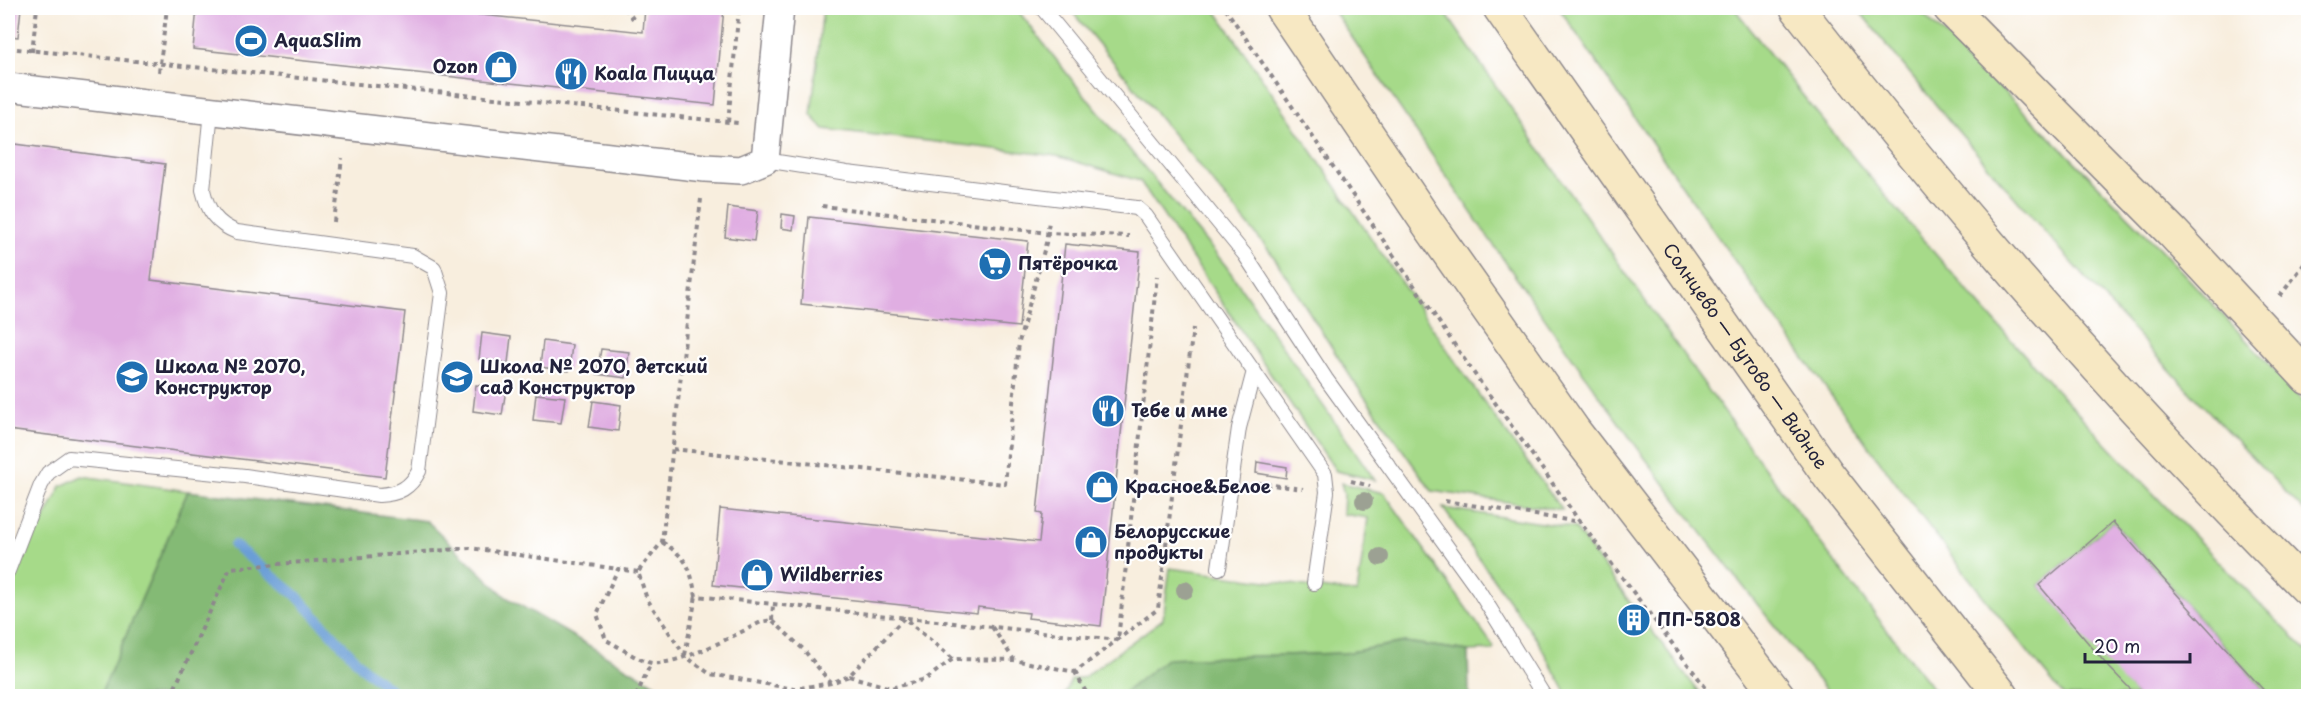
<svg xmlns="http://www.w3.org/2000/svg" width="2316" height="704" viewBox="0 0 2316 704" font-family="'Playpen Sans',sans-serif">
	<rect width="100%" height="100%" fill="#fff"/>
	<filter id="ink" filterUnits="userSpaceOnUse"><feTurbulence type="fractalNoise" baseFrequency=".0167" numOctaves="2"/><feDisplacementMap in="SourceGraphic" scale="12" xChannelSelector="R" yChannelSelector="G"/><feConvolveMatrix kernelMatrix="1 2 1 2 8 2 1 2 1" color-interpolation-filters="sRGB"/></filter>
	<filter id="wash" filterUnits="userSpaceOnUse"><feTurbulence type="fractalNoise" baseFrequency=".008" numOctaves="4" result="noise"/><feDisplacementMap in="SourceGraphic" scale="24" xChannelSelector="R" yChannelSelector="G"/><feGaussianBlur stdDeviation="1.35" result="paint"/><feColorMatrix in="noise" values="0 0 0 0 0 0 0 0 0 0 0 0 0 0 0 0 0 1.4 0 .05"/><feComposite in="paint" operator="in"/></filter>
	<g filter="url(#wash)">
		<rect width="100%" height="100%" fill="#f8eede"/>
		<path fill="#a6da89" stroke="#647e62" stroke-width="1.5" d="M823,8H1016L1072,80L1226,266L1375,480L1336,471L1140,181L1057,156L824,129L811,115Z
			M1069,8H1214L1466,377L1562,510L1432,491L1354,382L1272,254Z
			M1332,8H1442C1603,241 1762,475 1939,696H1831C1751,598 1673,498 1599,395C1507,268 1420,137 1332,8Z
			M1559,8H1734C1910,237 2104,448 2308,652V696H2269L2113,522L2039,585L2137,696H2064C1882,477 1720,242 1559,8Z
			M1857,8H1916C2053,135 2182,269 2308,407V515C2150,353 1998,185 1857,8Z
			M82,476L188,491L100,696H8V594L39,519L44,520L61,486Z
			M1341,483L1384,493L1494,647L1492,650L1468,651L1405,642L1345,653L1167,659L1120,696H1064L1071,680L1084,677L1163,619L1170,568L1357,593L1368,518L1343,514L1344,494Z
			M1443,508L1575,528L1634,608L1623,618L1634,632L1646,623L1702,696H1568L1537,640Z"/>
		<path fill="#84ba75" stroke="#536e58" stroke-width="1.5" d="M188,491L427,521L506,597L675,696H100Z
			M1405,642L1468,651L1469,696H1120L1166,659L1345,653Z"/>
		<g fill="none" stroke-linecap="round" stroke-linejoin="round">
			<path stroke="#6a9ed6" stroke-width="10" d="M234,545L296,595L365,670L399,696"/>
		</g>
		<g id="blocks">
			<path fill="#e0aee2" d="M8,8H21L18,37L8,36Z
				M197,8H416L643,32L645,8H724L715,105L193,49Z
				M8,143L165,164L151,280L405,312L385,477L8,430Z
				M728,207L758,211L754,241L725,237Z
				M782,214L795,216L793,230L781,228Z
				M809,217L1028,241L1019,327L801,304Z
				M1065,244L1140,252L1101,626L1028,618L1029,613L978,607L977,613L713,585L720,509L1039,542L1042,514L1037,513Z
				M482,333L511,337L508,363L479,359Z
				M543,341L572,345L569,371L540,367Z
				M601,349L629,352L626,378L597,374Z
				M476,385L506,389L502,415L473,411Z
				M536,394L565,397L561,423L533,420Z
				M593,401L621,405L618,431L589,427Z
				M1257,462L1287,467L1286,478L1256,473Z
				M2113,522L2182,600L2269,696H2137L2106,664L2039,585Z
				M1634,608L1646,623L1634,632L1623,617Z"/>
		</g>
	</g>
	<g filter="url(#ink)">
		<use href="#blocks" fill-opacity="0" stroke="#8d888c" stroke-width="1.5"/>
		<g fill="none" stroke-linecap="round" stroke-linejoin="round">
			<g stroke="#8d888c" stroke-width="16">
				<path id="lane" d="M1042,8L1245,255L1326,379L1479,591L1544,696
					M765,160L847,173L1137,208L1146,216L1325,474L1327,492L1314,583
					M1219,568L1239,428L1254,371
					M8,571L41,485L48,473L69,458L245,476L379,495C399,494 410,488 419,471L442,293L434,268L413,256L237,232C216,224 208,211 203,190L211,111"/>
			</g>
			<g stroke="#8d888c" stroke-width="30">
				<path id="street" d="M8,87L705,168L741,170L765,160L780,8"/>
			</g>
			<g stroke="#8d888c" stroke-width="36">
				<g id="secondary">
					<path d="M1282,8L1429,225L1574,431L1778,696"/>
					<path id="s1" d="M1500,8L1829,476L2002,696"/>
					<path d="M1797,8C1956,212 2125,407 2308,589"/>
					<path d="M1950,8L2173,233L2308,378"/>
				</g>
			</g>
			<path stroke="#8d888c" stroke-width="4" stroke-dasharray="4.5 4.5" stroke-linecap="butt" d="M625,8L634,20
				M1225,8L1471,369L1580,522L1712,696
				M8,48L738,123
				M32,52L37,8
				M159,72L167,8
				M728,122L739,8
				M701,199L662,542L638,572L647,599L685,656L710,674L794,689L831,683L849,676L904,618L953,659L1014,660L1075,672L1158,609L1193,328
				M822,206L1048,233L1129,236
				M334,222L342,158
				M2280,296L2308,259
				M673,449L1005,484L1019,342L1046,243L1049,221
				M1351,481L1370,486
				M1257,483L1303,489
				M1445,501L1580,522
				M662,542C689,560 689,565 696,596L1118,640L1157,276
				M638,572L618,569L597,614L606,640C619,646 638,661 652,663C678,666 737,634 761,622L772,620L803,649L830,682
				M772,620L773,604
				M992,627L1014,660
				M685,655L696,596
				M1075,672L1088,696
				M849,676L891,688L926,679L953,659
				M171,696L230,568L470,548L618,569
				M636,696L651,663"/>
			<use href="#lane" stroke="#fff" stroke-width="14"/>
			<use href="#street" stroke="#fff" stroke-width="27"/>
			<use href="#secondary" stroke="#f7e8c3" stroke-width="33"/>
		</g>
		<g fill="#9ca193">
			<circle cx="1364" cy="501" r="9"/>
			<circle cx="1380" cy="557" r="9"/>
			<circle cx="1185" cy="590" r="9"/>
		</g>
	</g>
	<defs>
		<g id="stadium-disc" transform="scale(1.725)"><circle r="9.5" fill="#1f6fb2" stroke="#fff"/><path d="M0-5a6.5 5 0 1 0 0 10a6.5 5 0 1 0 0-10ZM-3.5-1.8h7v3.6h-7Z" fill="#fff"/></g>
		<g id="shop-disc" transform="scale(1.725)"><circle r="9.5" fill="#1f6fb2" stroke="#fff"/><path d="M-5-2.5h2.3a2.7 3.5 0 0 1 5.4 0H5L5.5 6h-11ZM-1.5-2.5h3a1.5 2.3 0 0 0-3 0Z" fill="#fff"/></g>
		<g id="restaurant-disc" transform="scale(1.725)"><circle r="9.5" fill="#1f6fb2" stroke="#fff"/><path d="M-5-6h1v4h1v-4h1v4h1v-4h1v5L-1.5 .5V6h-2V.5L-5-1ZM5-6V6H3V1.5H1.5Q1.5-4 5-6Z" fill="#fff"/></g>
		<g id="supermarket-disc" transform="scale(1.725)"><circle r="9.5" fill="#1f6fb2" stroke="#fff"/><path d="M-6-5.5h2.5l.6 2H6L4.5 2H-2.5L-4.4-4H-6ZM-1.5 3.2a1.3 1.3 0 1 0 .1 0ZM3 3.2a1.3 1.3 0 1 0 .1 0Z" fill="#fff"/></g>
		<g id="school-disc" transform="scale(1.725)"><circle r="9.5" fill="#1f6fb2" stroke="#fff"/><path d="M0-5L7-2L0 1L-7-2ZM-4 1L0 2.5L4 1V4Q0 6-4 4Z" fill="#fff"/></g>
		<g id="building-disc" transform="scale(1.725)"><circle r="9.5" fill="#1f6fb2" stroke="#fff"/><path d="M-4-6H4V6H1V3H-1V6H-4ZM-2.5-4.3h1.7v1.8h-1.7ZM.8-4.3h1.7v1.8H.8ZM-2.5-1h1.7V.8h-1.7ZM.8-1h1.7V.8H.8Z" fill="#fff"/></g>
	</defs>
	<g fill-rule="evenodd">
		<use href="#stadium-disc" x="251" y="41"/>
		<use href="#shop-disc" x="501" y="67"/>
		<use href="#restaurant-disc" x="571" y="74"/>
		<use href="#supermarket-disc" x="995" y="264"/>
		<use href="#school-disc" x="132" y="377"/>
		<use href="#school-disc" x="457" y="377"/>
		<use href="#restaurant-disc" x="1108" y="411"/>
		<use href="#shop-disc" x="1102" y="487"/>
		<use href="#shop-disc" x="1091" y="542"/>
		<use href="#shop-disc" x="757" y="575"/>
		<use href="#building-disc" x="1634" y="620"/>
	</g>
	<g text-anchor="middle" stroke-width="4.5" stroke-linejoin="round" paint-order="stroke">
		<g font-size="18" font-weight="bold" fill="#22223b" stroke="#fff" text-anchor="start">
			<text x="274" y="47">AquaSlim</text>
			<text x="478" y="73" text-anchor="end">Ozon</text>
			<text x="594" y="80">Koala Пицца</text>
			<text x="1018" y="270">Пятёрочка</text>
			<text x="155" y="373">Школа № 2070,<tspan x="155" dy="21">Конструктор</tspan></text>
			<text x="480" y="373">Школа № 2070, детский<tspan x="480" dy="21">сад Конструктор</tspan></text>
			<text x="1131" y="417">Тебе и мне</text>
			<text x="1125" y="493">Красное&amp;Белое</text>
			<text x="1114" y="538">Белорусские<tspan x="1114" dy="21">продукты</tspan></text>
			<text x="780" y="581">Wildberries</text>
			<text x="1657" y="626">ПП-5808</text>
		</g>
		<g font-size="18" fill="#22223b" stroke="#fff">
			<text dy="6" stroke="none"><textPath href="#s1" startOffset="426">Солнцево — Бутово — Видное</textPath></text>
		</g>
	</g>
	<rect width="2316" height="704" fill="none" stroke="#fff" stroke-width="30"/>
	<path d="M2085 653v9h105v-9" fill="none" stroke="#22223b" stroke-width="3"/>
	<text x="2094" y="653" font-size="18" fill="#22223b" stroke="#ffffff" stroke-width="4.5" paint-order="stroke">20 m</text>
</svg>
